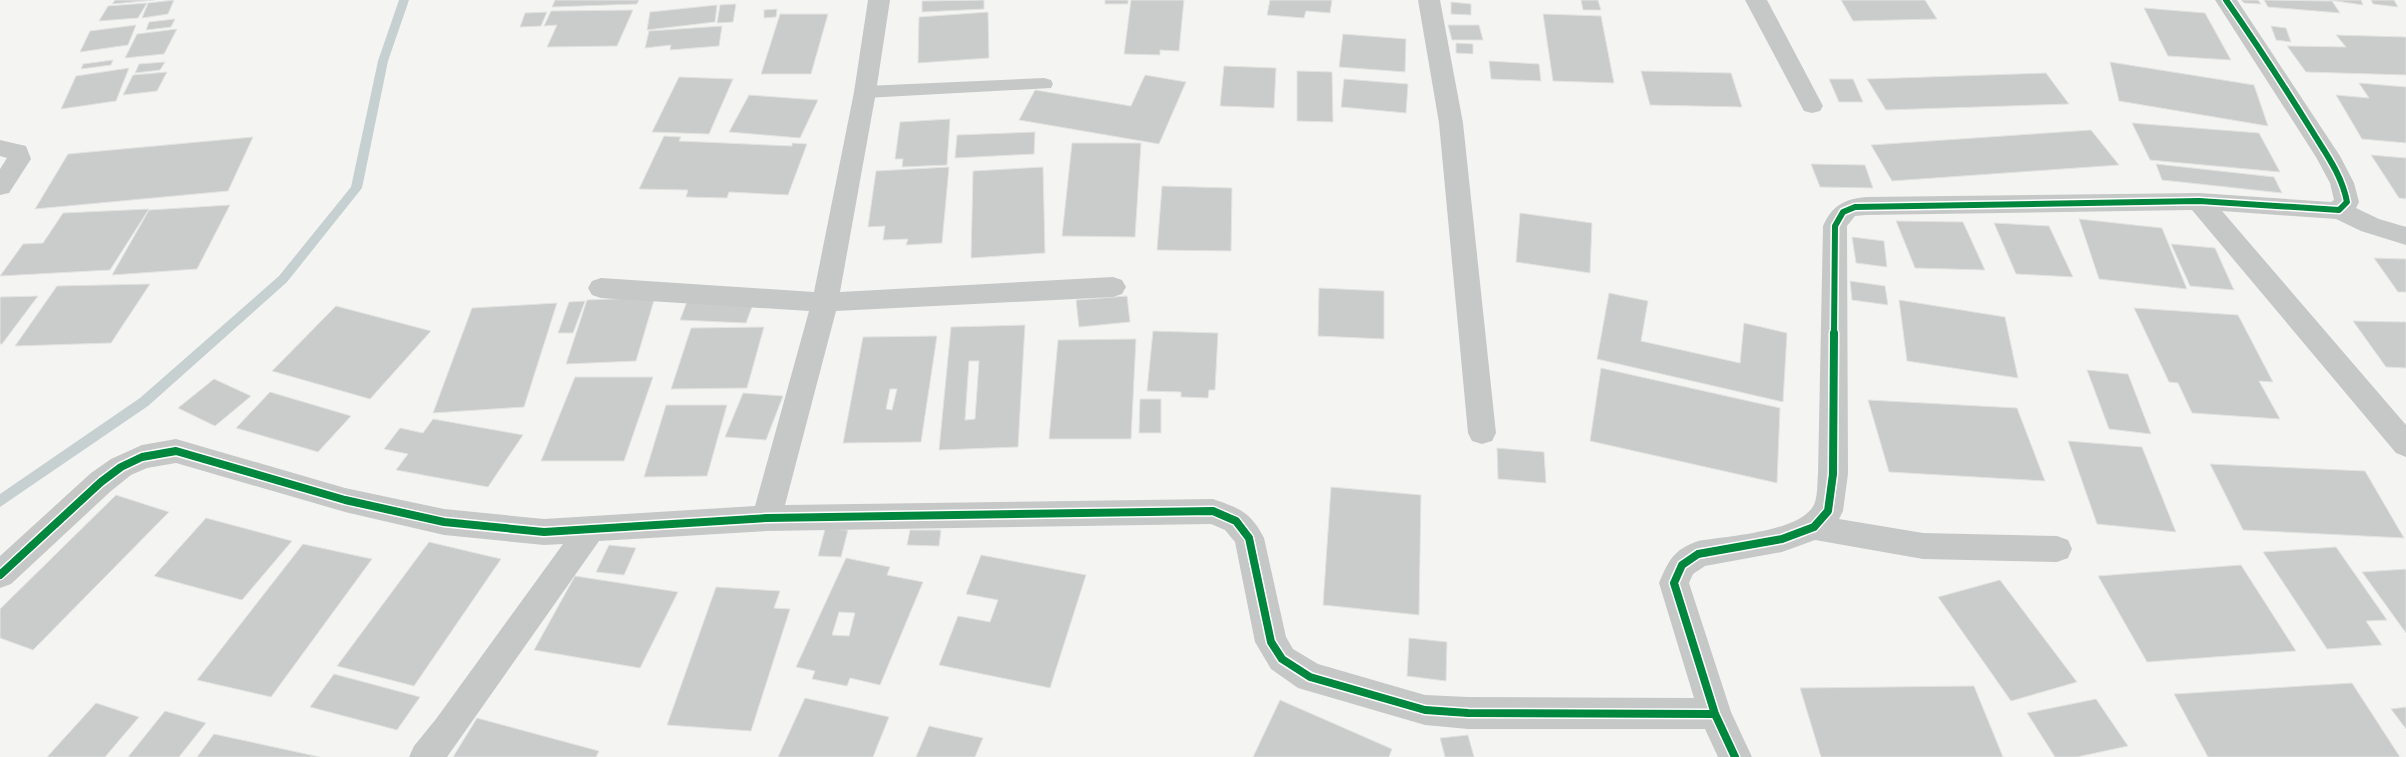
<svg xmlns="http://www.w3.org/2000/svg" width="2406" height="757" viewBox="0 0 2406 757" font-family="'Nunito Sans',sans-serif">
	<rect width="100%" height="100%" fill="#f4f4f3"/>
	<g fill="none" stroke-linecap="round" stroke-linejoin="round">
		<path fill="#c6d0d1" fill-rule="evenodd" d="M399,0H409L388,61L362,188L287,282L148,406L0,507V494L140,398L279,276L351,187L378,61Z"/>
	</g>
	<path fill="#cacccc" stroke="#e3e3e2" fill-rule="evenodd" d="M115,0H154L112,4Z
		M174,0L168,14L142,18L148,3Z
		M555,0H639L637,4L552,7Z
		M984,0V9L922,12V1Z
		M1105,0H1128V4H1105Z
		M1131,0H1184L1179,51L1160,50V55L1124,54Z
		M1270,0H1332L1330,13L1306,11L1304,18L1267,15Z
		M1581,0H1598L1601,10H1583Z
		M1841,0H1925L1937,19L1853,21Z
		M2241,0H2258L2261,4L2244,3Z
		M2264,0L2332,1L2340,13L2268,7Z
		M2329,0H2361L2363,5Z
		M2371,0H2394L2398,7L2373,4Z
		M1451,2L1471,4V15L1451,14Z
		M147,3L138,18L99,21L108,6Z
		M736,4L733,22L717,23L720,5Z
		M717,5L715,22L647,30L650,12Z
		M2144,8L2205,13L2231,60L2168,56Z
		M777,9L776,17L764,18V10Z
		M633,10L617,46L547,47L557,25L544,26L551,11Z
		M547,12L541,26L520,27L525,13Z
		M988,12L989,58L918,63L919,17Z
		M780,14H828L811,74H761Z
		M1543,14L1601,16L1614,83L1553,81Z
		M175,19L171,27L146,30L149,22Z
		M136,25L128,45L80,52L90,31Z
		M1448,25H1479L1483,40H1452Z
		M722,26L719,46L670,50L671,45L645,48L649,31Z
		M2271,26L2286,28L2291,42L2276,40Z
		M177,29L164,54L125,58L137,34Z
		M1343,34L1406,39L1405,72L1339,67Z
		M2336,35L2406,37V75L2306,72L2287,46L2346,47Z
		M1456,43L1473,44V54L1456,53Z
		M113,60L111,65L81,69L83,64Z
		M1489,61L1539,64L1541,81L1491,79Z
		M165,62L160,70L135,73L139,64Z
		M2110,62L2254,85L2268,126L2119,101Z
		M1224,66L1276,68L1274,108L1220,106Z
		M129,68L116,101L61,109L76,76Z
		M1297,71L1332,72L1333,122L1297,121Z
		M1641,71L1731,73L1742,107L1650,105Z
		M167,72L157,91L123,95L133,75Z
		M2046,73L2069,104L1886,110L1867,79Z
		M1145,75L1186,82L1159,144L1019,120L1035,90L1131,106Z
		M679,77L733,79L709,134L652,132Z
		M1344,79L1408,84L1406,113L1341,107Z
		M1829,79H1853L1863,102H1839Z
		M2359,83L2406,87V143L2362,139L2336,95L2369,98Z
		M749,95L818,100L800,138L729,132Z
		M950,119L947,165L902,167L903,159H895L900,122Z
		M2132,123L2259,133L2280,172L2150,160Z
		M2091,130L2119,165L1892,181L1871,145Z
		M1035,132L1034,154L955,158L957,135Z
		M664,136L681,137L679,141L792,146V143L807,144L788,195L729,192L727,198L686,197L688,190L639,189Z
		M253,137L228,191L35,209L68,154Z
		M1072,143H1141L1135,237L1062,236Z
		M2371,155L2406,158V199L2399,198Z
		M1811,164L1865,165L1873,188L1820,187Z
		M2156,164L2274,177L2282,193L2162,180Z
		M949,167L942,243L906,245L908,239L883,240L885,226L868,227L876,171Z
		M1043,167L1045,253L971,258L973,171Z
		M1162,186L1232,188L1231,251L1157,250Z
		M230,205L197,269L112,275L149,210Z
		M149,209L110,270L0,276L23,244L43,243L63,213Z
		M1520,213L1592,223L1590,273L1516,262Z
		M2079,219L2162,228L2187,289L2099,279Z
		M1896,221L1963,222L1985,270L1915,268Z
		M1994,223L2049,226L2073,277L2016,274Z
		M1852,237L1884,241L1887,267L1856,263Z
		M2171,244L2215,248L2234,290L2190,286Z
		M2374,258L2406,259V292H2398Z
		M1850,281L1885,286L1888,305L1852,300Z
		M150,284L111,343L15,346L57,286Z
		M1319,288L1384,291V339L1318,336Z
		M1609,293L1648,301L1641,341L1740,363L1744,323L1787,333L1783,402L1597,359Z
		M38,296L2,344H0V297Z
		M689,296L755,299L746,323L680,320Z
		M1127,296L1130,322L1079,327L1076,300Z
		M655,297L636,361L566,364L587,300Z
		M1899,300L2005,317L2018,378L1907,361Z
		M585,301L573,333H558L569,302Z
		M557,303L524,407L433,413L472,308Z
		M336,306L431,331L370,399L272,371Z
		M2134,308L2238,315L2273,382L2259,381L2280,419L2192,413L2178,383L2169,382Z
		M2353,321L2406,322V368L2386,367Z
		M1025,325L1018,447L939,450L951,327ZM969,361H979L975,419L965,420Z
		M764,327L747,388L671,389L691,328Z
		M1153,331L1218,333L1215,390H1209L1208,398L1181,397V392L1147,391Z
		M937,336L921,442L843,443L863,337ZM890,389H897L892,410L886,409Z
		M1136,339L1131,439H1049L1058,340Z
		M1601,368L1780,408L1777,483L1590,441Z
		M2087,370L2128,374L2151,434L2109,429Z
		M575,377H653L624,461H541Z
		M214,379L251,396L215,426L178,408Z
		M270,392L351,416L318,452L236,428Z
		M743,393L783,396L766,440L725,437Z
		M1140,399H1161V433H1139Z
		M1868,400L2017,408L2045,481L1889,472Z
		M666,405H727L707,476L644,477Z
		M433,419L523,435L488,487L396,470L408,454L384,449L400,428L423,433Z
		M2068,441L2142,447L2176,532L2097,524Z
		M1497,448L1544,452L1546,483L1498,479Z
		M2210,464L2365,471L2404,538L2243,530Z
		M1331,487L1421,495L1419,615L1323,605Z
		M116,495L169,512L33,650L0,638V609Z
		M206,518L292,541L242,600L154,576Z
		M825,529L848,530L841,557L818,556Z
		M910,530H941L939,546L907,545Z
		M429,542L501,559L414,686L337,666Z
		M303,544L372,559L271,697L197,680Z
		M609,545L636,548L624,575L596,572Z
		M2336,547L2387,620L2366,621L2382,645L2327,649L2263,552Z
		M981,555L1086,575L1050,688L939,665L958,616L990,622L998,600L966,594Z
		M846,558L890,567L887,575L923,582L880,685L850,678L847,686L812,679L815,671L796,667ZM839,612L855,613L849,636L832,635Z
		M2241,565L2296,651L2147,662L2098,576Z
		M2406,569V633L2362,572Z
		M575,576L678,592L640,668L534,650Z
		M2000,580L2077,682L2011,701L1938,597Z
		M716,587L780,591L774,608L790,609L751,731L667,725Z
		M1409,638L1447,642L1446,681L1407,676Z
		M334,674L420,697L397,730L310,707Z
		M2352,683L2400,757H2208L2174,694Z
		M1974,686L2003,757H1821L1800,688Z
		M805,698L889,717L873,757H778Z
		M2096,699L2128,746L2077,757H2055L2027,713Z
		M1280,700L1392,749L1389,757H1253Z
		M96,703L139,717L105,757H47Z
		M2406,707V729L2391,709Z
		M165,711L206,723L179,757H128Z
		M477,718L599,751L596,757H453Z
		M929,726L983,738L975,757H916Z
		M214,734L320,757H197Z
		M1468,735L1474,757H1445L1440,738Z"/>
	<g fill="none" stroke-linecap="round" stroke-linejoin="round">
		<path fill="#c6c8c8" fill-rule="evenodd" d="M1044,78L1051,80L1053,84L1051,88L865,98L858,96L856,92L858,88L865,86Z"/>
		<path fill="#c6c8c8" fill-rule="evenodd" d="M868,0H890L876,92L840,292L1113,277L1122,280L1126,287L1122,294L1113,297L836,311L785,505L1213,499C1239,508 1251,512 1264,538L1286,637L1293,649L1318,664L1425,695L1468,697L1694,698L1659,583C1669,560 1673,550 1698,541C1727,536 1795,532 1812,508C1818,501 1817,484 1818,474L1823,226C1832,206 1844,199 1866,197L2199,193L2331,202L2334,200L2330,183L2316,157L2215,0H2237L2340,156L2354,183L2359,202L2356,208L2379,219L2406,227V245L2361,231L2336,219L2222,211L2406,425V457L2396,453L2192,210L1866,215L1855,216L1847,226L1848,474L1843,511L1839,519L1923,533L2057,536L2068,540L2072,549L2068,558L2057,562L1923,559L1815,540L1782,552L1705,566L1693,574L1689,583L1731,712L1752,757H1718L1705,729H1468L1425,725L1298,688L1271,669L1255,642L1235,542L1225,530L1211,524L767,531L599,541L447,757H409L414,746L436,719L563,544L544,545L444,535L345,512L176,463L147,468L131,475L111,491L11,584L0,588V556L91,473L111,459L142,445L176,439L345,488L444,509L544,519L755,506L809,311L601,298L592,295L588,288L592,281L601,278L814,292L854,92Z
			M1418,0H1440L1463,123L1496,433L1492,441L1482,444L1472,441L1468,433L1439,123Z
			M1745,0H1767L1823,106L1820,111L1812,113L1804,111Z
			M0,140L26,146L31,159L9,193L0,195V169L7,158L0,156Z"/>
		<g stroke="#fff" stroke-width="9">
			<path id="cycleway-far1" d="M1834,335L1835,226L1843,212L1855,207L2199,201L2339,210L2347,202C2342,175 2326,154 2312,131C2284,86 2256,43 2226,0"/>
		</g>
		<g stroke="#fff" stroke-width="11">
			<path id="cycleway" d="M0,575L101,482L121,467L142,457L176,451L345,500L444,522L544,532L767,518L1213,511L1236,521L1249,538L1271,642L1282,659L1310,677L1425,710L1468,713L1715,714
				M1735,757L1715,714L1674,583L1682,565L1698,554L1782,539L1814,527L1828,511L1833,474L1834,333"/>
		</g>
		<use href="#cycleway-far1" stroke="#00873e" stroke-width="6"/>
		<use href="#cycleway" stroke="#00873e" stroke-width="8"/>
	</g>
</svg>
